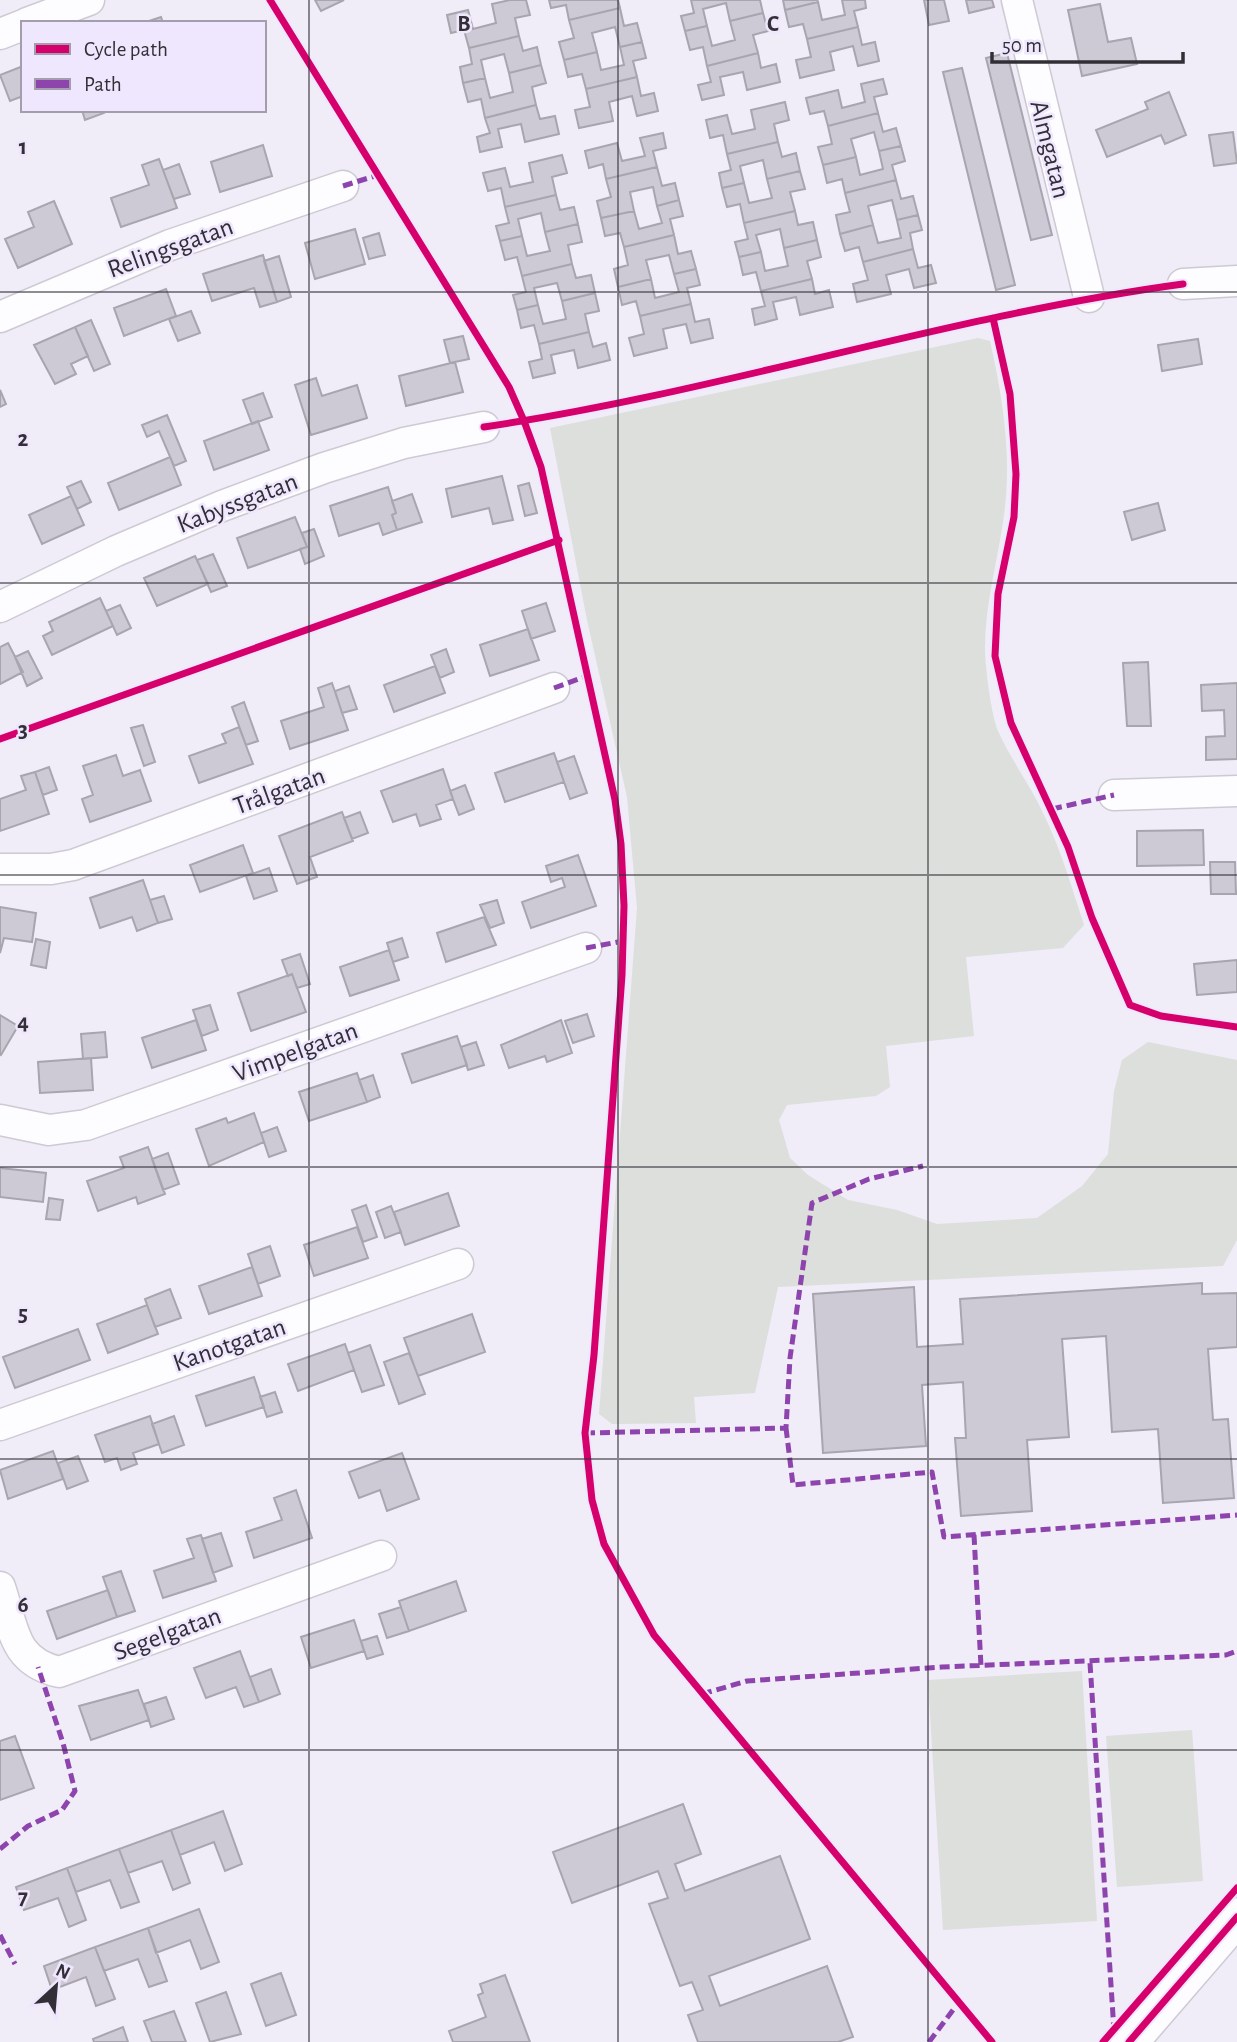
<svg xmlns="http://www.w3.org/2000/svg" width="1237" height="2042" viewBox="0 0 1237 2042" font-family="'Alegreya Sans',sans-serif">
	<rect width="100%" height="100%" fill="#f0ecf8"/>
	<path fill="#dcdfdb" d="M978,338L990,341C1003,399 1012,456 1004,515C998,561 984,606 985,652C986,672 991,714 998,731C1011,760 1031,786 1044,815C1061,850 1072,888 1084,925L1063,948L966,957L974,1036L886,1046L890,1087L876,1096L787,1105L779,1120L790,1158L808,1175L848,1200L897,1210L937,1224L1037,1218L1082,1186L1108,1154L1114,1091L1122,1060L1148,1042L1237,1060V1240L1223,1266L778,1287L755,1393L694,1397L696,1423L612,1424L599,1414L637,908L627,797L587,620L550,428Z
		M1082,1671L1097,1921L943,1930L928,1680Z
		M1192,1730L1203,1881L1117,1887L1106,1736Z"/>
	<path fill="#cecad5" stroke="#a8a5ae" stroke-width="2" d="M315,0H344L321,11Z
		M510,0H526L530,15L515,18L519,36L469,48L464,30L451,33L447,15L468,10L473,29L496,23L492,4Z
		M549,0H618L620,8L569,20L566,5L551,8Z
		M691,0H760L763,13L730,21L726,3L703,9L707,26L685,31L681,16L694,13Z
		M783,0H817L818,2L785,10Z
		M842,0H865L866,8L854,11L858,27L807,39L803,24L789,27L785,10L818,2L822,20L845,15Z
		M924,0H944L949,21L929,25Z
		M966,0H992L994,7L969,13Z
		M1100,4L1108,42L1131,38L1137,64L1082,76L1068,10Z
		M620,8L624,26L637,23L642,42L620,47L615,27L592,33L597,52L564,60L559,42L574,38L569,20Z
		M763,13L768,31L753,35L758,53L707,66L703,47L690,50L685,31L707,26L712,46L735,40L730,21Z
		M161,17L163,23H143Z
		M858,27L862,45L875,42L879,61L858,66L853,46L830,52L834,70L800,78L796,60L811,57L807,39Z
		M519,36L523,51L537,47L541,65L509,73L504,54L481,60L485,78L463,83L460,67L472,64L469,48Z
		M642,42L646,58L633,61L637,77L586,89L582,74L568,77L564,60L597,52L601,70L624,65L620,47Z
		M758,53L761,68L776,64L780,82L747,90L743,72L720,77L724,95L702,100L698,85L711,82L707,66Z
		M1007,53L1052,235L1031,240L986,58Z
		M541,65L546,83L532,87L536,105L485,118L481,99L468,102L463,83L485,78L490,98L513,92L509,73Z
		M23,66V96L10,101L0,75Z
		M962,68L1015,285L996,290L943,72Z
		M637,77L641,96L654,93L658,111L637,116L632,96L609,102L613,121L579,128L575,110L590,107L586,89Z
		M883,79L887,94L874,97L878,113L828,126L824,111L810,114L806,98L838,90L842,108L865,102L861,84Z
		M1169,92L1186,135L1165,144L1161,135L1107,157L1096,130L1148,109L1145,102Z
		M785,102L789,120L774,124L778,142L727,154L723,135L710,138L706,120L727,115L732,134L755,129L751,110Z
		M536,105L540,119L555,116L559,134L525,142L521,124L498,129L502,147L480,152L477,137L490,133L485,118Z
		M82,110H103L104,113L85,120Z
		M878,113L883,132L896,128L901,146L879,151L874,132L851,139L856,157L823,165L818,147L832,144L828,126Z
		M1233,132L1237,163L1214,166L1209,135Z
		M663,133L666,148L653,151L657,167L606,179L603,164L589,168L585,151L617,143L622,161L645,156L640,138Z
		M778,142L782,157L796,153L800,171L767,179L763,160L740,166L744,183L722,188L719,173L731,170L727,154Z
		M263,145L272,176L220,192L211,162Z
		M901,146L905,161L892,165L896,180L845,193L842,179L827,183L823,165L856,157L860,175L883,169L879,151Z
		M562,155L567,173L552,177L556,195L505,207L501,188L488,191L483,173L505,168L510,187L533,182L529,163Z
		M159,159L177,208L121,227L111,198L149,185L142,165Z
		M179,164L190,194L174,199L163,170Z
		M657,167L662,186L675,183L679,200L657,206L653,187L630,192L634,211L601,218L597,201L611,197L606,179Z
		M800,171L805,189L790,192L795,211L744,223L740,204L727,207L722,188L744,183L749,203L772,198L767,179Z
		M896,180L901,199L913,196L918,215L897,220L892,200L868,206L873,225L840,234L836,215L850,212L845,193Z
		M556,195L560,210L574,207L578,224L545,232L541,213L518,219L522,236L500,241L496,226L509,223L505,207Z
		M679,200L683,216L670,219L674,235L624,247L620,233L605,236L601,218L634,211L639,229L662,223L657,206Z
		M54,201L72,244L18,268L5,239L34,227L28,212Z
		M795,211L798,225L813,222L817,240L784,248L780,229L756,235L761,252L739,257L735,242L748,239L744,223Z
		M918,215L922,230L910,233L913,249L863,262L859,247L845,251L840,234L873,225L878,243L901,238L897,220Z
		M578,224L582,242L568,245L572,264L522,276L517,257L505,260L500,241L522,236L527,256L550,251L545,232Z
		M355,229L365,264L315,279L305,243Z
		M379,233L385,255L369,259L363,238Z
		M674,235L678,254L691,251L696,269L674,274L669,255L646,260L651,279L618,287L614,269L628,265L624,247Z
		M817,240L821,257L807,261L812,279L761,291L756,272L743,275L739,257L761,252L765,271L788,266L784,248Z
		M913,249L918,268L931,265L936,283L914,288L909,269L886,275L891,294L857,302L853,284L868,280L863,262Z
		M263,255L277,302L260,307L254,288L212,301L203,274Z
		M279,256L291,297L277,302L264,261Z
		M572,264L576,278L591,275L595,293L562,301L557,283L534,288L538,305L517,310L513,295L526,292L522,276Z
		M696,269L700,285L687,288L691,304L640,316L636,301L622,305L618,287L651,279L655,298L679,292L674,274Z
		M812,279L815,294L829,290L833,307L800,315L796,297L773,302L777,319L755,325L752,309L765,306L761,291Z
		M166,289L176,316L124,336L114,308Z
		M595,293L599,311L585,314L589,332L539,344L534,325L521,328L517,310L538,305L543,324L566,319L562,301Z
		M691,304L695,322L709,319L713,338L691,343L686,324L663,329L667,348L634,356L629,338L644,334L640,316Z
		M191,311L200,333L178,341L169,319Z
		M91,320L110,364L94,371L75,327Z
		M75,327L88,356L71,364L76,374L55,384L34,345Z
		M589,332L593,347L606,343L610,360L578,368L574,350L551,355L555,373L533,378L529,362L542,359L539,344Z
		M463,336L469,359L450,363L444,340Z
		M1198,339L1202,364L1162,371L1158,345Z
		M455,362L463,392L406,406L399,376Z
		M316,378L322,396L357,385L367,418L311,435L295,385Z
		M0,390L6,404L0,407Z
		M263,393L272,417L252,424L243,400Z
		M167,415L186,461L174,466L159,431L147,437L142,425Z
		M258,421L269,450L214,470L204,441Z
		M170,457L181,485L119,510L108,483Z
		M502,476L513,520L493,524L489,508L452,517L446,489Z
		M81,481L91,502L77,509L67,487Z
		M529,483L537,513L525,516L518,486Z
		M388,487L396,513L392,515L397,530L383,535L379,523L339,536L330,506Z
		M412,494L422,522L397,530L392,515L396,513L392,501Z
		M71,496L84,525L42,544L29,515Z
		M1158,503L1165,530L1132,540L1124,512Z
		M295,517L307,547L248,568L237,538Z
		M314,529L324,556L305,564L300,549L307,547L302,533Z
		M213,554L227,586L211,592L197,560Z
		M195,556L208,584L157,606L144,578Z
		M100,598L113,626L52,655L43,636L53,631L49,622Z
		M546,603L555,631L531,639L522,611Z
		M120,605L131,628L117,635L106,611Z
		M528,629L539,660L490,676L480,645Z
		M8,643L23,672L0,684V647Z
		M446,649L454,672L440,678L431,655Z
		M28,651L42,678L27,686L15,657Z
		M1148,662L1151,726H1127L1123,663Z
		M435,666L445,693L394,712L384,685Z
		M332,683L348,730L290,749L281,721L324,707L318,688Z
		M1237,683V759L1206,760V737L1225,736L1224,710L1202,711L1201,685Z
		M349,686L357,709L342,713L335,691Z
		M244,702L258,741L246,745L232,707Z
		M143,725L155,762L144,766L131,728Z
		M239,727L253,764L199,783L189,756L226,743L222,734Z
		M554,753L564,782L505,802L495,773Z
		M116,755L123,776L140,770L151,801L90,822L82,799L93,795L83,766Z
		M574,756L587,793L570,799L557,762Z
		M49,767L57,790L43,795L35,772Z
		M443,769L453,799L436,805L441,819L420,826L416,814L393,822L381,791Z
		M35,772L49,814L0,831V799L26,790L21,776Z
		M465,785L474,809L459,815L450,791Z
		M342,812L353,841L310,857L317,877L297,884L279,836Z
		M360,812L368,833L352,839L344,818Z
		M1203,830L1204,865L1137,866V831Z
		M243,845L253,873L200,892L190,865Z
		M578,855L596,906L531,928L522,902L565,887L562,878L551,882L546,866Z
		M1210,862H1235L1236,894H1211Z
		M269,868L277,891L254,899L246,876Z
		M143,880L158,923L137,931L132,917L100,928L90,898Z
		M164,896L172,919L158,923L150,900Z
		M497,900L504,923L490,928L480,905Z
		M0,907L36,913L32,942L4,938L0,953Z
		M484,917L496,945L446,962L437,933Z
		M402,938L408,957L393,962L387,943Z
		M36,939L50,942L46,968L31,965Z
		M389,950L399,980L350,996L340,967Z
		M300,954L310,984L297,988L292,974L288,976L282,960Z
		M1237,960V992L1197,995L1194,964Z
		M292,974L306,1012L251,1031L238,993Z
		M210,1005L218,1030L202,1036L193,1010Z
		M587,1014L594,1036L573,1043L565,1021Z
		M0,1015L18,1026L1,1055L0,1054Z
		M196,1020L206,1050L152,1068L142,1038Z
		M561,1020L572,1053L547,1062L545,1056L509,1068L501,1045Z
		M105,1032L107,1057L83,1059L81,1034Z
		M457,1036L467,1065L412,1083L402,1054Z
		M476,1042L484,1065L468,1070L461,1047Z
		M91,1058L93,1090L40,1093L38,1062Z
		M357,1073L367,1102L309,1121L299,1092Z
		M373,1075L380,1097L367,1102L359,1080Z
		M254,1113L264,1142L209,1166L196,1129L226,1118L228,1123Z
		M277,1127L286,1151L269,1157L261,1133Z
		M148,1147L165,1194L138,1204L136,1197L98,1211L87,1181L124,1168L120,1157Z
		M168,1153L179,1184L163,1190L152,1159Z
		M0,1168L46,1173L43,1202L0,1197Z
		M448,1193L459,1226L405,1245L394,1212Z
		M49,1198L63,1200L60,1220L46,1219Z
		M366,1205L377,1237L363,1242L352,1210Z
		M391,1206L401,1232L385,1238L376,1212Z
		M357,1227L368,1258L314,1276L304,1245Z
		M270,1246L280,1276L258,1284L248,1254Z
		M252,1267L262,1296L209,1314L199,1286Z
		M1202,1283V1294L1237,1293V1347L1208,1349L1213,1420L1228,1419L1234,1498L1163,1503L1158,1429L1112,1432L1106,1336L1062,1339L1069,1437L1027,1440L1032,1511L961,1516L955,1438H966L963,1382L922,1385L926,1446L823,1453L813,1294L914,1287L917,1347L963,1344L960,1299Z
		M170,1289L181,1318L155,1327L145,1299Z
		M147,1305L158,1334L108,1353L97,1324Z
		M472,1314L485,1352L418,1376L404,1338Z
		M78,1329L90,1360L15,1388L3,1357Z
		M345,1344L354,1370L298,1391L288,1364Z
		M370,1345L384,1385L362,1392L348,1353Z
		M409,1353L425,1394L399,1404L384,1362Z
		M254,1377L264,1407L206,1426L196,1396Z
		M275,1392L282,1412L267,1417L260,1397Z
		M150,1416L159,1444L133,1453L137,1464L121,1470L117,1458L105,1462L95,1435Z
		M174,1416L184,1445L162,1453L152,1424Z
		M53,1451L63,1479L8,1499L0,1470Z
		M402,1453L419,1499L387,1511L380,1490L359,1498L349,1472Z
		M78,1456L88,1481L67,1489L58,1463Z
		M296,1490L312,1538L254,1558L246,1532L282,1520L274,1498Z
		M221,1533L232,1566L213,1573L202,1539Z
		M201,1535L216,1581L163,1598L154,1571L194,1558L187,1539Z
		M121,1571L135,1611L117,1617L103,1577Z
		M456,1581L466,1611L409,1631L399,1601Z
		M108,1590L117,1617L57,1639L47,1611Z
		M401,1607L409,1631L387,1638L379,1614Z
		M354,1620L364,1651L311,1668L301,1637Z
		M377,1636L383,1654L367,1659L361,1641Z
		M240,1651L259,1702L244,1707L236,1687L206,1698L194,1668Z
		M271,1669L280,1694L259,1702L250,1677Z
		M138,1690L149,1720L91,1740L79,1706Z
		M166,1697L174,1719L151,1727L144,1704Z
		M15,1736L34,1788L0,1800V1741Z
		M683,1804L701,1854L675,1864L685,1891L780,1856L810,1939L709,1976L720,2006L827,1966L853,2037L838,2042H698L688,2015L703,2010L692,1982L680,1986L649,1904L668,1898L658,1871L572,1903L553,1852Z
		M223,1811L242,1864L225,1871L214,1842L180,1855L171,1830Z
		M171,1830L190,1883L173,1890L162,1861L128,1873L119,1849Z
		M119,1849L139,1902L121,1908L110,1880L76,1892L67,1868Z
		M67,1868L86,1920L69,1927L58,1898L24,1910L16,1887Z
		M199,1909L219,1962L201,1969L190,1940L156,1953L148,1928Z
		M148,1928L167,1981L149,1987L138,1959L104,1971L95,1947Z
		M95,1947L115,1999L96,2006L86,1977L52,1990L44,1966Z
		M281,1973L296,2015L266,2026L251,1984Z
		M505,1975L530,2042H453L449,2031L486,2017L478,1995L483,1993L480,1984Z
		M226,1992L241,2034L210,2042L196,2003Z
		M174,2011L186,2042H152L144,2021Z
		M123,2027L128,2042H94L93,2039Z"/>
	<g fill="none" stroke-linecap="round" stroke-linejoin="round">
		<g stroke="#cecad4" stroke-width="33">
			<path id="minor" d="M1017,0L1089,297
				M27,23L89,0
				M0,34L23,25
				M1183,284L1237,281
				M0,317L170,245L343,186
				M0,607L116,551L222,506L324,468L404,443L484,427
				M1114,795L1237,791
				M0,869H51L73,865L554,688
				M0,1120L49,1130L86,1125L586,948
				M0,1425L458,1264
				M0,1587C14,1628 12,1661 59,1672L381,1556"/>
		</g>
		<g stroke="#cecad4" stroke-width="40">
			<path id="tertiary" d="M1129,2042L1237,1917"/>
		</g>
		<use href="#minor" stroke="#fdfcfe" stroke-width="30"/>
		<use href="#tertiary" stroke="#fdfcfe" stroke-width="37"/>
		<path stroke="#8e44ad" stroke-width="5" stroke-dasharray="10 5" stroke-linecap="butt" d="M343,186L378,175
			M554,688L587,676
			M1052,809L1114,795
			M586,948L623,941
			M786,1428L793,1485L932,1472L944,1537L1237,1515
			M585,1433L786,1428L790,1358L812,1203L869,1179L923,1166
			M974,1535L981,1666
			M1090,1663L1114,2031
			M702,1694L747,1681L942,1667L1226,1655L1237,1651
			M0,1849L28,1826L62,1810L75,1791L63,1743L38,1667
			M0,1935L15,1964
			M929,2042L959,2002"/>
		<g stroke="#efe7fd" stroke-width="11">
			<path id="cycleway" d="M270,0L509,387L524,421L541,467L615,800L621,844L624,906L622,975L594,1355L585,1433L592,1500L604,1544L654,1635L992,2042
				M993,318L1010,394L1016,474L1014,517L998,594L995,656L1011,723L1068,847L1092,918L1130,1005L1161,1016L1237,1027
				M484,427C720,392 947,316 1183,284
				M0,739L559,540
				M1103,2042L1237,1888
				M1129,2042L1237,1917"/>
		</g>
		<use href="#cycleway" stroke="#d6006c" stroke-width="7"/>
	</g>
	<path fill="none" stroke="#322f37" stroke-width="2" stroke-opacity="0.55" d="M309,0V2042M618,0V2042M928,0V2042M0,292H1237M0,583H1237M0,875H1237M0,1167H1237M0,1459H1237M0,1750H1237"/>
	<g text-anchor="middle" stroke-width="5" stroke-linejoin="round" paint-order="stroke">
		<g font-size="26" fill="#322f37" stroke="#efe7fd">
			<text transform="translate(1051 149) rotate(76)" y="9">Almgatan</text>
			<text transform="translate(170 247) rotate(-20)" y="9">Relingsgatan</text>
			<text transform="translate(237 502) rotate(-21)" y="9">Kabyssgatan</text>
			<text transform="translate(279 790) rotate(-20)" y="9">Trålgatan</text>
			<text transform="translate(295 1051) rotate(-20)" y="9">Vimpelgatan</text>
			<text transform="translate(229 1344) rotate(-19)" y="9">Kanotgatan</text>
			<text transform="translate(167 1633) rotate(-20)" y="9">Segelgatan</text>
		</g>
	</g>
	<g font-size="23" text-anchor="middle" font-weight="bold" fill="#322f37" stroke="#efe7fd" stroke-width="5" stroke-linejoin="round" paint-order="stroke">
		<text x="464" y="31">B</text>
		<text x="773" y="31">C</text>
		<text x="23" y="154">1</text>
		<text x="23" y="446">2</text>
		<text x="23" y="737">3</text>
		<text x="23" y="1029">4</text>
		<text x="23" y="1321">5</text>
		<text x="23" y="1612">6</text>
		<text x="23" y="1904">7</text>
	</g>
	<rect x="21" y="21" width="245" height="91" fill="#efe7fd" stroke="#a39dae" stroke-width="2"/>
	<rect x="35" y="44" width="35" height="10" fill="#d6006c" stroke="#a39dae" stroke-width="2"/>
	<text x="84" y="56" font-size="21" fill="#322f37">Cycle path</text>
	<rect x="35" y="79" width="35" height="10" fill="#8e44ad" stroke="#a39dae" stroke-width="2"/>
	<text x="84" y="91" font-size="21" fill="#322f37">Path</text>
	<g transform="translate(56 1986) rotate(26)" stroke="#efe7fd" stroke-width="5" paint-order="stroke">
	<path d="M0-5L12 26L0 18L-12 26Z" fill="#322f37"/>
	<text y="-10" font-size="19" font-weight="bold" text-anchor="middle" fill="#322f37">N</text>
	</g>
	<path d="M992 52v10h191v-10" fill="none" stroke="#322f37" stroke-width="3.5"/>
	<text x="1002" y="52" font-size="21" fill="#322f37" stroke="#efe7fd" stroke-width="5" paint-order="stroke">50 m</text>
</svg>
